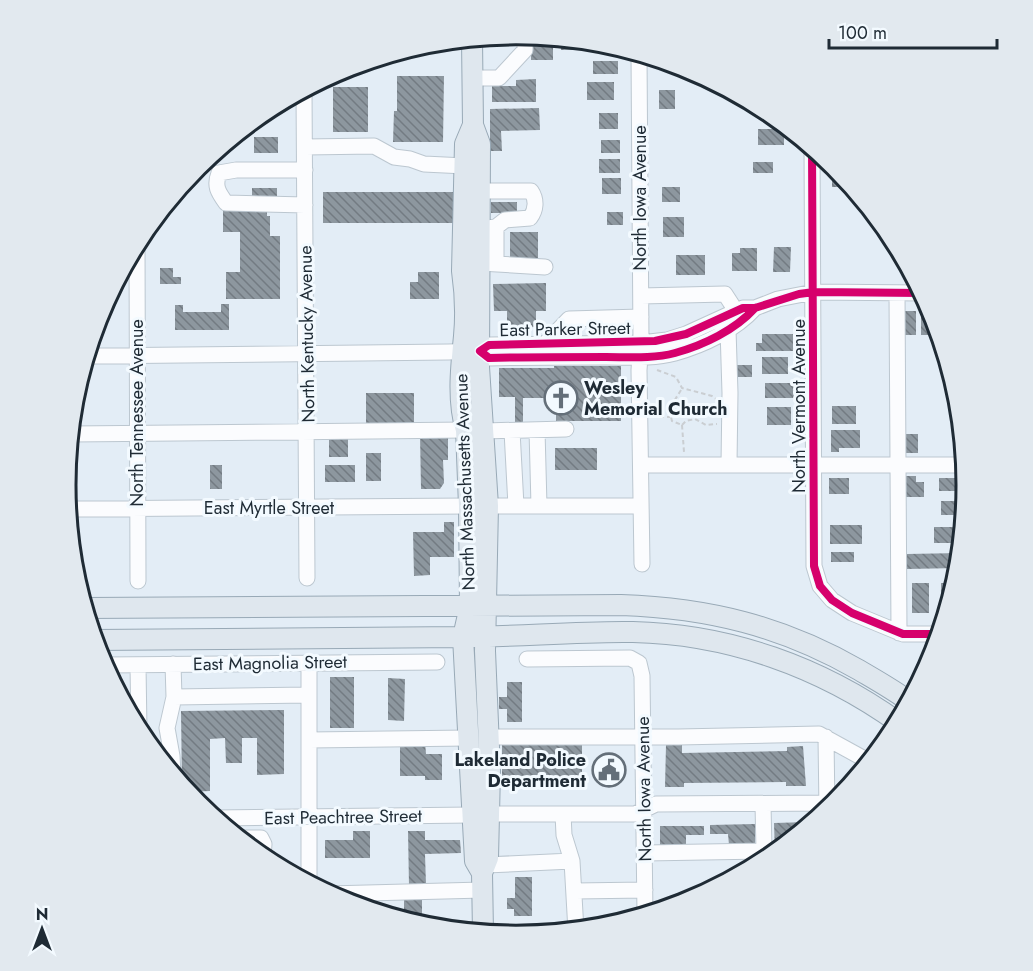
<svg xmlns="http://www.w3.org/2000/svg" width="1033" height="971" viewBox="0 0 1033 971" font-family="Jost,sans-serif">
	<defs>
		<pattern id="building-back-hatch" width="6" height="6" patternUnits="userSpaceOnUse" patternTransform="scale(1.5)"><rect width="6" height="6" fill="#8d979f"/><path d="M-1 5l2 2M0 0l6 6M5-1l2 2" fill="none" stroke="#737b82"/></pattern>
	</defs>
	<rect width="100%" height="100%" fill="#e3edf6"/>
	<path fill="url(#building-back-hatch)" d="M531,36L553,38V60H531Z
		M561,39L585,41V50H561Z
		M600,43L619,48V53H600Z
		M382,57V67H366V62Z
		M593,61H618V74H593Z
		M343,70V72H346V81H322Z
		M397,76H444L443,142H393L394,111H397Z
		M536,79V102H492V86H516V80Z
		M587,82H614V100H587Z
		M333,87H368V132H333Z
		M659,90H675V109H659Z
		M539,108L540,130L501,131L502,151H490V109Z
		M599,113H618V129H599Z
		M758,129H784V145H758Z
		M254,137H278V153H254Z
		M601,140H620V153H601Z
		M599,159H620V173H599Z
		M753,162H773V173H753Z
		M832,169H837L852,187H832Z
		M193,173V188H180Z
		M602,178H621V194H602Z
		M662,187H680V202H662Z
		M252,188H277V200H252Z
		M323,192H455V223H323Z
		M491,202H517V213H491Z
		M223,207H267V216H270V236H280V299H226V272H240V232H223Z
		M607,212H623V225H607Z
		M663,217H684V237H663Z
		M510,232H538V260H510Z
		M774,247H791L790,272H773Z
		M740,248H757V271H732V253H740Z
		M676,255H705V275H676Z
		M160,268H173V277H181V284H160Z
		M418,272H439V299H410V282H418Z
		M546,283V311H536V327L517,328V334H500V324H507V311H494L493,284Z
		M221,304H229V330H175V305H183V312H221Z
		M901,311H916V335H901Z
		M921,312H932L935,319V335H921Z
		M762,334H793V351H756V343H762Z
		M762,357H788V374H762Z
		M733,365H752V377H733Z
		M554,366H621V421H556V398H523V425H515V397H499V368H554Z
		M765,383H794V398H765Z
		M366,393H414V425H366Z
		M832,406H856V424H832Z
		M767,407H791V425H767Z
		M831,430H860V448H839V452H831Z
		M420,434H448V460H443L444,483L440,489H421Z
		M904,434H918V453H904Z
		M329,438H348V457H329Z
		M555,448H597V470H555Z
		M366,453H381V481H366Z
		M210,465H222V489H210Z
		M325,465H355V482H325Z
		M906,476H916V482H924V497H906Z
		M829,478H849V494H829Z
		M939,478H961V491H939Z
		M941,501H964V515H941Z
		M444,522H454V557H430V575L414,576L413,532H444Z
		M830,525H862V544H830Z
		M934,527H963L962,543H934Z
		M831,552H854V562H831Z
		M961,553L959,568L907,569V554Z
		M912,583H929V613H912Z
		M941,583H956L947,613H941Z
		M330,677H354V728H330Z
		M388,678L405,679L404,721L388,720Z
		M507,682H522V722H507V709H499V697H507Z
		M284,710V774L257,775V738H242V763H226L225,738L210,739V791L187,792L182,786L181,711Z
		M425,742L426,754H442V780H425V776H400V743Z
		M502,744H582V782H502Z
		M666,745H682V753L787,751V747L803,746L806,786H786V782L684,783V787H665Z
		M848,776H859L848,789Z
		M809,822V826L775,854L774,823Z
		M755,824V844L729,845L728,834H710V825Z
		M660,826H704V835H686V845L660,846Z
		M353,831H370V858H325V840H353Z
		M408,831H425V840H460L461,853L425,854L426,885L409,886Z
		M515,877H532V916H514V909H507V898H515Z
		M404,900H422V926L404,920Z"/>
	<g fill="none" stroke-linecap="round" stroke-linejoin="round">
		<g stroke="#bcc7d0" stroke-width="17">
			<path id="minor" d="M639,54L641,343
				M473,78H499L525,50V35
				M304,90L307,578
				M305,147L374,146L394,157L410,159L424,164L465,166
				M812,147L814,566L820,586L832,600L852,613L903,634H941
				M305,170H236L219,173C214,186 218,192 226,203L305,205
				M480,191H531C537,200 536,210 530,218L505,220L496,227
				M487,228L496,227V263
				M137,244L138,581
				M480,263L545,267
				M897,293L899,633
				M641,296L725,294L736,311
				M728,329L730,393L729,464
				M545,344L569,319L641,317
				M480,351L489,358C528,357 567,357 606,357C628,357 653,359 675,353C704,345 735,330 755,308
				M87,356L448,352L480,351L489,345L641,343L667,340L686,334L743,308H755L778,299L814,292L922,293
				M640,357L639,370L642,564
				M537,430L539,506
				M484,431L566,429
				M512,431L516,506
				M71,434L466,430
				M641,465H965
				M488,506H641
				M68,509L469,506
				M527,659L630,658L639,663L642,676L645,915
				M309,663V884
				M103,665L437,662
				M138,665L139,731
				M174,697L309,695
				M487,737H678L819,734L870,762
				M826,737L827,811
				M309,740L468,738
				M173,774L172,756L167,728L174,697L173,664
				M489,814H635L656,804L827,803
				M563,814L564,835L572,861L576,931
				M214,818L472,815
				M239,838H261L264,844L263,858
				M645,853L764,851L763,804
				M486,865L572,861
				M575,891L645,890
				M328,894L483,890
				M509,936H525"/>
		</g>
		<g stroke="#98a9b6" stroke-width="22">
			<path id="major" d="M472,39L473,125L480,144L479,367L488,506L485,651L490,771L488,858L482,873L483,933
				M473,125L465,144L462,271C465,292 466,315 464,336C461,366 457,401 466,430L469,506L470,606L463,637L475,861L482,873
				M85,608L621,605C709,608 782,626 859,670C876,680 894,690 910,702
				M94,640C217,639 339,637 461,637C518,637 576,631 633,632C729,634 821,667 899,723"/>
		</g>
		<path stroke="#caced2" stroke-width="2" stroke-dasharray="4.5 3" stroke-linecap="butt" d="M657,370L676,377L682,388L712,396L716,399
			M681,390C675,400 668,408 672,421L682,425
			M652,417H670
			M682,425L686,421L695,419L706,425L717,424
			M682,425L684,452"/>
		<use href="#minor" stroke="#fbfcfe" stroke-width="15"/>
		<use href="#major" stroke="#dfe7ee" stroke-width="20"/>
		<g stroke="#f3faff" stroke-width="11">
			<path id="cycleway" d="M812,147L814,566L820,586L832,600L852,613L903,634H941
				M755,308C735,330 704,345 675,353C653,359 628,357 606,357C567,357 528,357 489,358L480,351L489,345L655,341L686,334L743,308H755L799,294L814,292L922,293"/>
		</g>
		<use href="#cycleway" stroke="#d6006c" stroke-width="8"/>
	</g>
	<defs>
		<g id="church-ring" transform="scale(1.725)"><circle r="9.5" fill="#f3faff" stroke="#646f79" stroke-width="1.5"/><path d="M-1.2-6h2.4v3.5h3.3v2.4h-3.3V6h-2.4V-.1h-3.3v-2.4h3.3Z" fill="#646f79"/></g>
		<g id="civic-ring" transform="scale(1.725)"><circle r="9.5" fill="#f3faff" stroke="#646f79" stroke-width="1.5"/><path d="M-.6-6.5H3V-4.5H.6V-3L4-1V1h2V6H-6V1h2V-1L-.6-3ZM-1.2 2.5V6h2.4V2.5Z" fill="#646f79"/></g>
	</defs>
	<g fill-rule="evenodd">
		<use href="#church-ring" x="561" y="398"/>
		<use href="#civic-ring" x="609" y="770"/>
	</g>
	<g text-anchor="middle" stroke-width="6" stroke-linejoin="round" paint-order="stroke">
		<g font-size="18" fill="#1f2b35" stroke="#f3faff">
			<text transform="translate(640 198) rotate(-90)" y="6">North Iowa Avenue</text>
			<text transform="translate(565 329) rotate(-1)" y="6">East Parker Street</text>
			<text transform="translate(307 334) rotate(-91)" y="6">North Kentucky Avenue</text>
			<text transform="translate(799 406) rotate(-90)" y="6">North Vermont Avenue</text>
			<text transform="translate(137 413) rotate(-90)" y="6">North Tennessee Avenue</text>
			<text transform="translate(465 482) rotate(-92)" y="6">North Massachusetts Avenue</text>
			<text x="269" y="514">East Myrtle Street</text>
			<text transform="translate(270 663) rotate(-1)" y="6">East Magnolia Street</text>
			<text transform="translate(644 789) rotate(-91)" y="6">North Iowa Avenue</text>
			<text transform="translate(343 817) rotate(-1)" y="6">East Peachtree Street</text>
		</g>
		<g font-size="18" font-weight="bold" fill="#1f2b35" stroke="#f3faff" text-anchor="start">
			<text x="584" y="394">Wesley<tspan x="584" dy="21">Memorial Church</tspan></text>
			<text x="586" y="766" text-anchor="end">Lakeland Police<tspan x="586" dy="21">Department</tspan></text>
		</g>
	</g>
	<path d="M0 0H1033V971H0ZM76 485a440 440 0 1 1 880 0a440 440 0 1 1-880 0Z" fill="#e2e9ef" fill-rule="evenodd"/>
	<path fill="none" stroke="#1f2b35" stroke-width="3" d="M76 485a440 440 0 1 1 880 0a440 440 0 1 1-880 0Z"/>
	<g transform="translate(42 929)" stroke="#f3faff" stroke-width="4.5" paint-order="stroke">
	<path d="M0-4.5L10 22L0 15L-10 22Z" fill="#1f2b35"/>
	<text y="-9" font-size="16" font-weight="bold" text-anchor="middle" fill="#1f2b35">N</text>
	</g>
	<path d="M829 39v9h168v-9" fill="none" stroke="#1f2b35" stroke-width="3"/>
	<text x="838" y="39" font-size="18" fill="#1f2b35" stroke="#f3faff" stroke-width="4.5" paint-order="stroke">100 m</text>
</svg>
